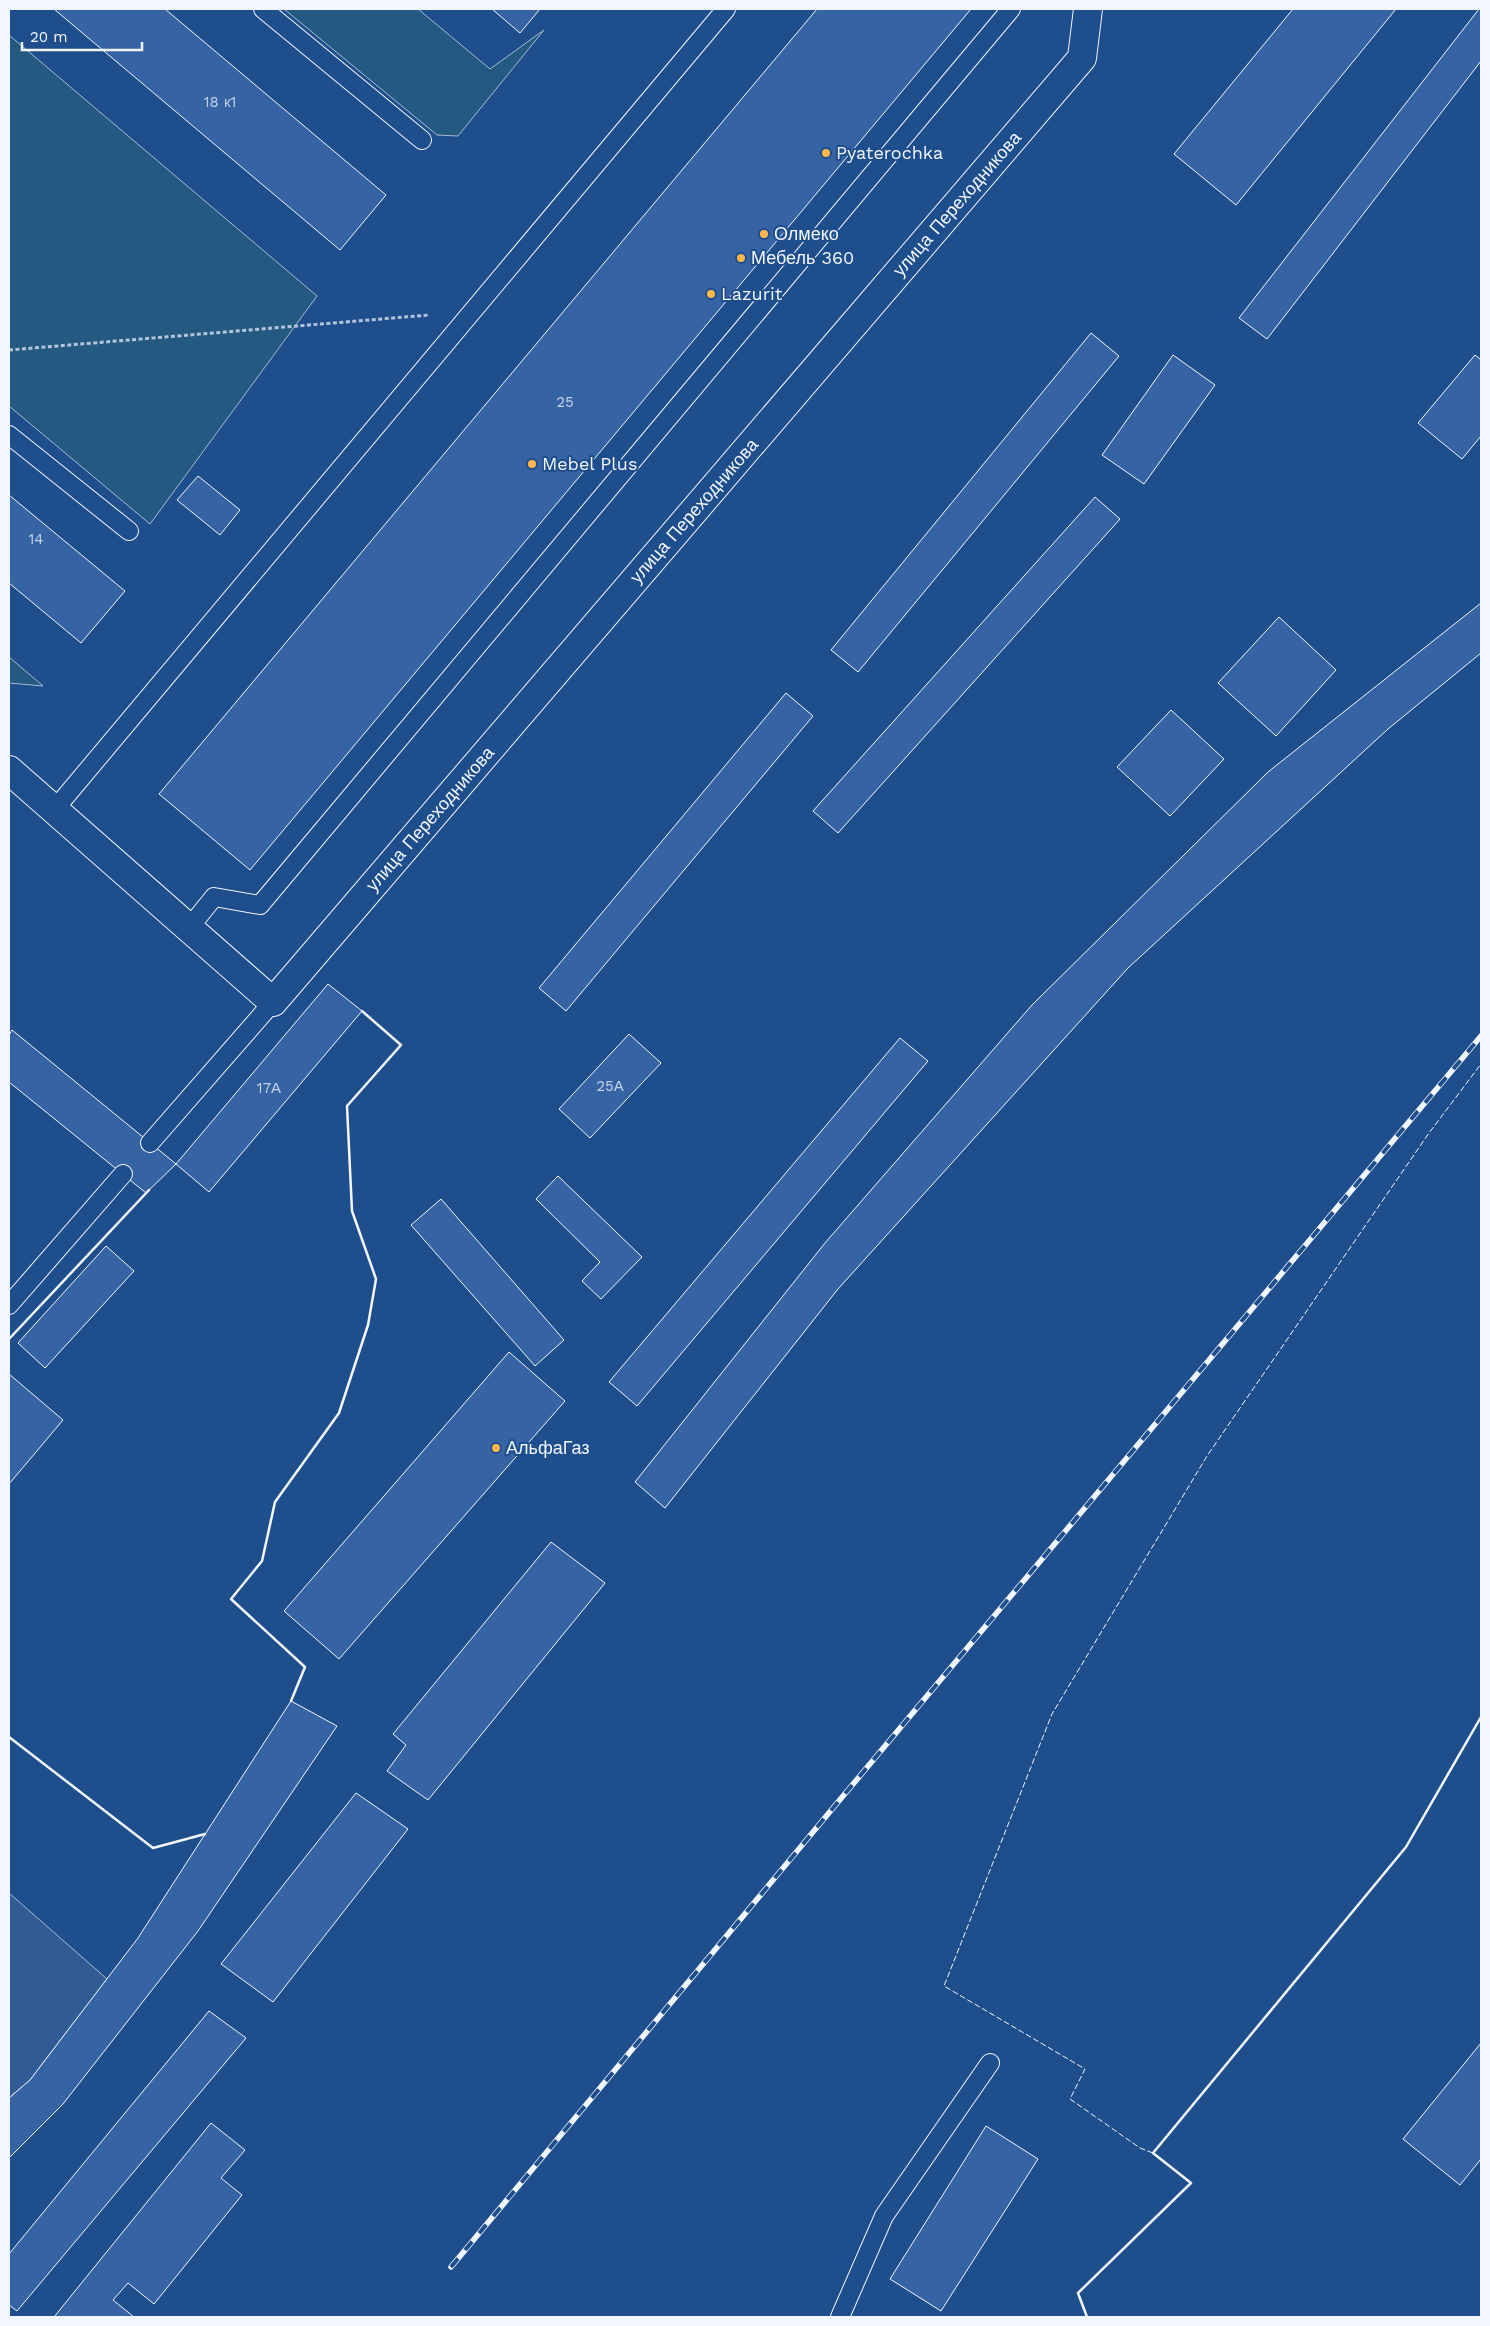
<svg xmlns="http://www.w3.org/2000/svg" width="1490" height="2326" viewBox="0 0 1490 2326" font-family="'Work Sans',sans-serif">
	<rect width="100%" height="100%" fill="#1f4e8c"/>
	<path fill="#245a82" stroke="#a8bbd7" d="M284,9H418L490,69L544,30L458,136L437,135Z
		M9,35L317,296L150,524L9,406Z
		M9,657L43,686L9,683Z"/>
	<path fill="#305b95" stroke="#a8bbd7" d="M9,1893L107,1979L30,2080L9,2098Z"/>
	<path fill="#3563a3" stroke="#f2f6ff" d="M54,9H165L386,195L340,250Z
		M492,9H540L520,33Z
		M817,9H971L250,870L159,794Z
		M1293,9H1396L1236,205L1174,154Z
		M1479,9H1481V61L1267,339L1239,318Z
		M1091,333L1119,356L858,672L831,650Z
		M1173,355L1215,385L1144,484L1102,455Z
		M1475,355L1481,360V436L1462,459L1418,423Z
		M198,476L240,510L220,535L177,500Z
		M9,495L125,591L81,643L9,583Z
		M1095,497L1120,519L838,833L813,811Z
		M1481,603V653L1388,729L1128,968L838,1289L665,1508L635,1482L825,1243L1032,1005L1268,772Z
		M1279,617L1336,670L1276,736L1218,683Z
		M786,693L813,716L566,1011L539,988Z
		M1171,710L1224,759L1170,816L1117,767Z
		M328,984L362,1011L209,1192L176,1164Z
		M12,1030L176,1164L146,1193L9,1082V1035Z
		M629,1034L661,1063L590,1138L559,1109Z
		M900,1038L928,1061L637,1406L609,1382Z
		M558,1176L642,1257L601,1299L582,1281L600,1262L536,1199Z
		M441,1199L564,1340L535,1366L411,1225Z
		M106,1246L134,1271L45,1368L18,1343Z
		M509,1352L565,1401L339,1659L284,1611Z
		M9,1374L63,1420L9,1484Z
		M551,1542L605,1583L428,1800L387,1771L406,1745L393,1734Z
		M291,1701L337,1726L198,1931L63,2104L9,2158V2098L30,2080L138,1938Z
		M356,1793L408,1829L273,2002L221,1964Z
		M209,2011L246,2038L17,2311L9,2305V2254Z
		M1481,2043V2159L1460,2185L1403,2139Z
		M211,2123L245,2150L221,2178L242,2195L154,2304L128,2283L113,2300L134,2317H54Z
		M986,2126L1038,2159L941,2311L890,2279Z"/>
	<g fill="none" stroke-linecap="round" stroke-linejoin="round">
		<g stroke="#f2f6ff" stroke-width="20">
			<path id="lane" d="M263,9L422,140
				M9,435L129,531
				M55,809L726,9
				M189,928L214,897L260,905L1011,9
				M150,1143L273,1002
				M9,1305L123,1174
				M840,2317L884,2216L990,2063"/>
		</g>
		<g stroke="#f2f6ff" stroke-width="30">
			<path id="street" d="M9,770L273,1002L1082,58L1088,9"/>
		</g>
		<path stroke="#b3c4dc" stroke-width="3" stroke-dasharray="4 2.5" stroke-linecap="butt" d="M9,350L429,315"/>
		<use href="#lane" stroke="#1f4e8c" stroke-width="18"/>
		<use href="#street" stroke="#1f4e8c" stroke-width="28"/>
		<g stroke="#f2f6ff" stroke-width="5.5">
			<path id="rail" d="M451,2267L838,1802L1481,1036"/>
		</g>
		<use href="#rail" stroke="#1f4e8c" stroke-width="4" stroke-dasharray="11" stroke-linecap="butt"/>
		<path stroke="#f2f6ff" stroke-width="1" stroke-dasharray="6 2.5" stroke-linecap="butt" d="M1153,2153L1140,2148L1070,2099L1085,2069L944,1986L1052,1714L1207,1456L1429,1133L1481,1064"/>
		<path stroke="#f2f6ff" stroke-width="2.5" d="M9,1339L149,1190
			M291,1701L305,1667L231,1599L262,1561L275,1502L339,1413L368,1325L376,1279L352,1211L347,1106L401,1045L362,1011
			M9,1737L153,1848L205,1834
			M1087,2317L1078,2293L1191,2183L1153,2153L1406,1847L1481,1717"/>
	</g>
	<g fill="#ffb74d" stroke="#1f4e8c" stroke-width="2">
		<circle cx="826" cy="153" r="5"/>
		<circle cx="764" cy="234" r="5"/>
		<circle cx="741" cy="258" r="5"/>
		<circle cx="711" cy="294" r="5"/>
		<circle cx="532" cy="464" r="5"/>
		<circle cx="496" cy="1448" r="5"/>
	</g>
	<g text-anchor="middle" stroke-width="4" stroke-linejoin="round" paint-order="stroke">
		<g font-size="15" fill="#c3d1e8">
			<text x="220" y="107">18 к1</text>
			<text x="565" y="407">25</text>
			<text x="36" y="544">14</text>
			<text x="610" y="1091">25А</text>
			<text x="269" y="1093">17А</text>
		</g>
		<g font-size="18" fill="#f2f6ff" stroke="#1f4e8c" text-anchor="start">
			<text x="836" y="159">Pyaterochka</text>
			<text x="774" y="240">Олмеко</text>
			<text x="751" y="264">Мебель 360</text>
			<text x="721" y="300">Lazurit</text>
			<text x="542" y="470">Mebel Plus</text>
			<text x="506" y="1454">АльфаГаз</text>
		</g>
		<g font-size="18" fill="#f2f6ff" stroke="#1f4e8c">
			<text transform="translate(957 204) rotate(-49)" y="6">улица Переходникова</text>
			<text transform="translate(694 511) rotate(-49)" y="6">улица Переходникова</text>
			<text transform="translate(430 819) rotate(-49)" y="6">улица Переходникова</text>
		</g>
	</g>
	<rect width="1490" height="2326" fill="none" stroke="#f2f6ff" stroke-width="20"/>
	<path d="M22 42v8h120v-8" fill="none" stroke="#f2f6ff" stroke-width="2.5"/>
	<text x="30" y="42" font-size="15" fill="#f2f6ff" stroke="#1f4e8c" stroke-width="4" paint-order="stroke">20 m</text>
</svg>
